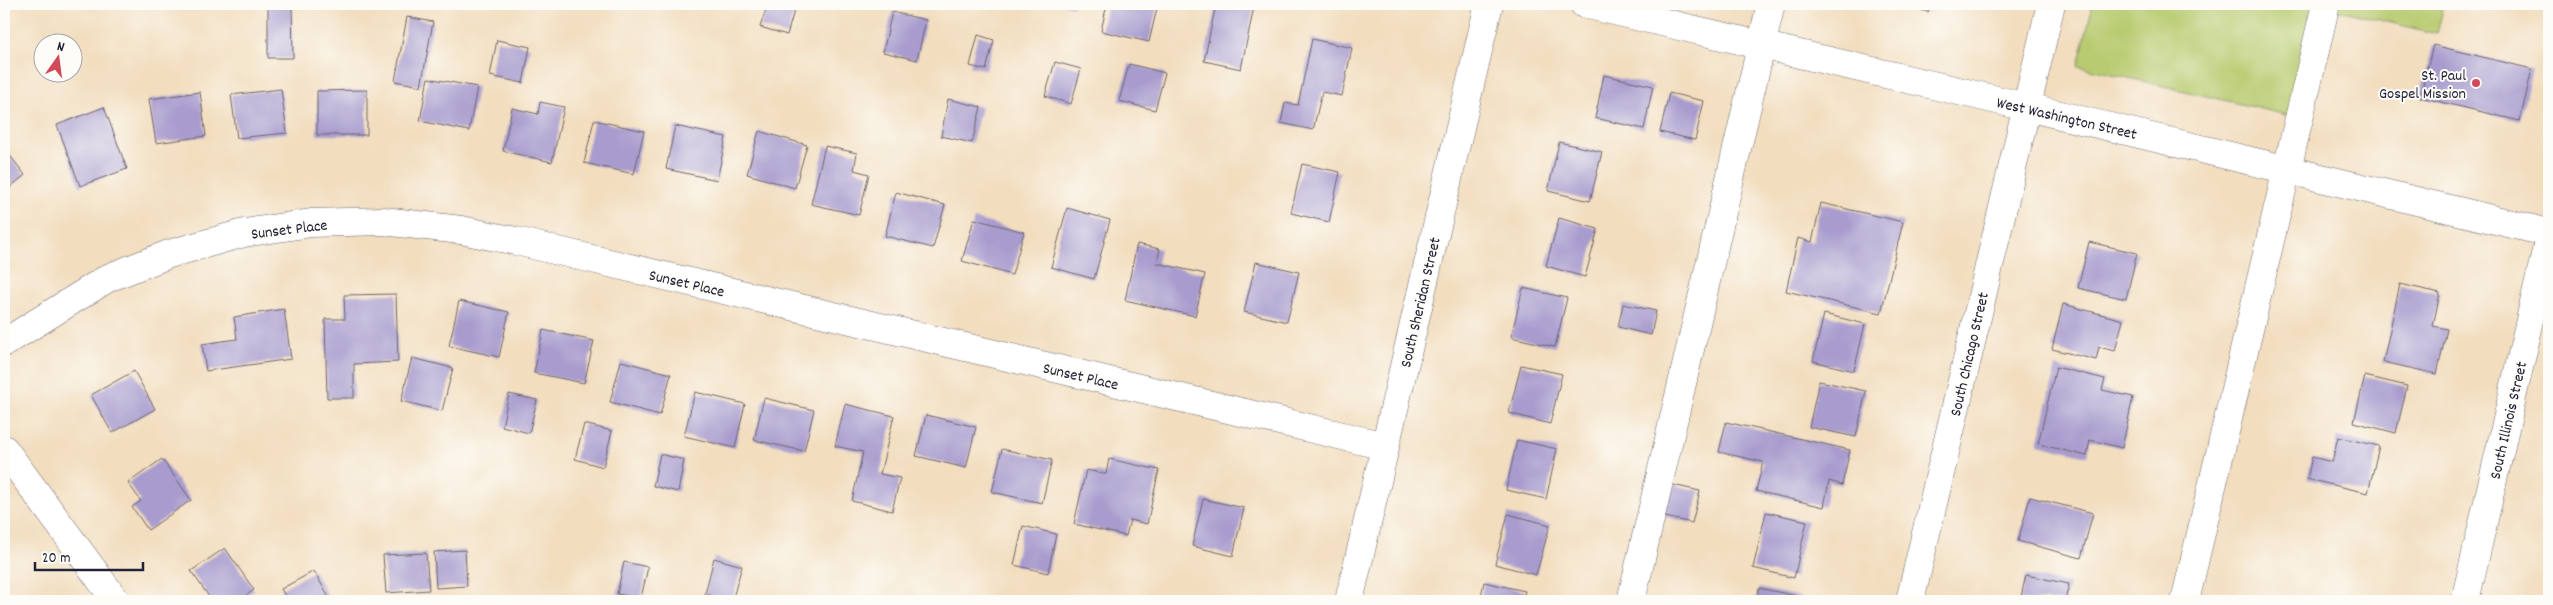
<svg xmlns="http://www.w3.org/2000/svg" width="2553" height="605" viewBox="0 0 2553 605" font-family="Dekko,sans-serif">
	<rect width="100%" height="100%" fill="#fdfcf7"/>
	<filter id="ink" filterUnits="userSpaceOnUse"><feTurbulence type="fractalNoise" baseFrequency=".02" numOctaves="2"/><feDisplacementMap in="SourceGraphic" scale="10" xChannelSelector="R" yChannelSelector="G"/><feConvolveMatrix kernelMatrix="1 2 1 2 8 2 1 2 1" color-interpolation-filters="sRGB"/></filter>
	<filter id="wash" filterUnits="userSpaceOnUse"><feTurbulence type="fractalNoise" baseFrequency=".0096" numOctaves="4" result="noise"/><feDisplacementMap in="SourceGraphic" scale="20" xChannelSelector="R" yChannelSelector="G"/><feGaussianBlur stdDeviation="1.12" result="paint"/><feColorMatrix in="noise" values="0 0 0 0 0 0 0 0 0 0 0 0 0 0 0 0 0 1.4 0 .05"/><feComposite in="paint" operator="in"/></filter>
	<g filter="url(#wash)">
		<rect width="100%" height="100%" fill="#f2ddbe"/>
		<path fill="#b8cb6f" stroke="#6d7655" d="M2093,4H2318L2291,116L2078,66Z
			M2337,4H2444L2437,34L2335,9Z"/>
		<g id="blocks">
			<path fill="#a89cce" d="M268,4H292L293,58H268Z
				M768,4H796L787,35L760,27Z
				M1061,4H1074L1073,7Z
				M1107,4H1158L1149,42L1101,31Z
				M1216,4H1238L1254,7L1241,69L1204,61Z
				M1899,4H1931L1928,12Z
				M892,12L926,20L917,60L883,52Z
				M407,17L433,22L421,86L395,81Z
				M978,35L994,40L986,70L970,66Z
				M1312,39L1352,48L1342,96L1322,92L1313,130L1281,123L1285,103L1298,105Z
				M497,40L530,47L523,83L490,76Z
				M2433,45L2532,69L2520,121L2420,97Z
				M1055,62L1081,69L1071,104L1045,96Z
				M1129,64L1165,73L1155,110L1119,101Z
				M1604,75L1653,86L1644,129L1595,118Z
				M428,78L477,87L469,131L420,121Z
				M281,89L287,133L237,138L231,95Z
				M367,90V135H317V91Z
				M200,92L206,136L156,143L149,99Z
				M1669,93L1704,101L1695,140L1660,132Z
				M948,99L981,107L972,143L941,136Z
				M540,102L564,107L552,162L503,151L512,108L538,114Z
				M104,107L127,169L80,186L57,125Z
				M594,120L644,131L634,174L584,163Z
				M675,126L726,137L717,180L666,169Z
				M759,131L807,145L795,188L747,174Z
				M1559,142L1602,152L1590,201L1548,191Z
				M825,146L857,153L854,170L869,174L859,215L811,204Z
				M8,153L25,175L4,192V156Z
				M1302,164L1340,172L1329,222L1291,213Z
				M896,192L945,205L933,248L885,236Z
				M1821,203L1903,222L1881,313L1786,291L1798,238L1812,242Z
				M1067,208L1110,220L1094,279L1051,267Z
				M1559,218L1598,229L1585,277L1546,266Z
				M974,219L1024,232L1012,275L962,261Z
				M2089,242L2137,253L2126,299L2078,288Z
				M1137,244L1160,249L1157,263L1205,274L1195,316L1125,300Z
				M1256,262L1299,272L1287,322L1244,312Z
				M2400,284L2440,293L2433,326L2447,329L2437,374L2383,362Z
				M1523,288L1567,298L1555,347L1511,337Z
				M396,294L398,362L354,364V398H327L325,319H345L344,295Z
				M459,301L509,312L499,357L449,346Z
				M1623,304L1656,311L1651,335L1618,327Z
				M2063,304L2123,320L2115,351L2099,347L2096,360L2052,349Z
				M284,309L291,359L206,371L202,344L237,339L234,317Z
				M1824,314L1865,324L1854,371L1813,361Z
				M543,330L594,341L584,383L534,373Z
				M412,358L453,368L442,411L401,401Z
				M621,361L671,374L660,415L610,402Z
				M1521,365L1562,374L1550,424L1509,413Z
				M2056,367L2105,379L2102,390L2133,397L2122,448L2090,440L2087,456L2038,444Z
				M134,371L155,409L112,433L91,395Z
				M2365,376L2407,386L2396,433L2354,422Z
				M1819,381L1866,391L1856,437L1809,427Z
				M695,392L745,404L735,448L684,436Z
				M509,394L537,400L529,433L502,426Z
				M764,398L814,410L804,451L754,440Z
				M845,404L894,416L880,474L900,478L892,511L852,501L863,452L835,446Z
				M926,415L976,427L966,468L916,456Z
				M1726,422L1850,450L1842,485L1829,481L1824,507L1756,491L1763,462L1719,452Z
				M584,424L612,431L603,467L575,459Z
				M2338,437L2379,446L2368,493L2307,479L2312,457L2332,462Z
				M1517,440L1557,449L1546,499L1506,490Z
				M1002,449L1052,460L1042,503L992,492Z
				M660,454L684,460L678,492L653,486Z
				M162,459L191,500L148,530L132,507L141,501L128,483Z
				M1109,459L1159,470L1147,524L1130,520L1126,536L1074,524L1086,470L1106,474Z
				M1668,484L1700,491L1692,523L1661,516Z
				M2030,497L2093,513L2081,558L2018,541Z
				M1203,499L1244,508L1233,556L1192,546Z
				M1766,512L1807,521L1794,578L1753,568Z
				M1508,514L1550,525L1536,575L1495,564Z
				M1023,526L1056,534L1048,573L1014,565Z
				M225,548L254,590L238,601H212L191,571Z
				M465,550L467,586L436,588L434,552Z
				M426,553L429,590L386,593L383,555Z
				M714,558L742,566L732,601L705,594Z
				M624,562L648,567L641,598L617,594Z
				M314,571L331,601H288L281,589Z
				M2026,575L2069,584L2065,601H2020Z
				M1484,582L1525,591L1522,601H1480Z
				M1759,588L1801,597L1800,601H1756Z"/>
		</g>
	</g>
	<g filter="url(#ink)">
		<use href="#blocks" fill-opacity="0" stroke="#6b6369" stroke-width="1"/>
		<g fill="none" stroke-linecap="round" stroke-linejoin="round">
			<g stroke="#6b6369" stroke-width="29">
				<path id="minor" d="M1584,4L2027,107L2549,233
					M4,343L108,278L169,254L244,233L311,223L383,221L461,230L516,241L1385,446
					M4,449L116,601
					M1349,601L1489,4
					M1631,601L1771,4
					M1910,601L2051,4
					M2185,601L2326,4
					M2465,601L2549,238"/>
			</g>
			<use href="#minor" stroke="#fff" stroke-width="28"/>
		</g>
	</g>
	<circle fill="#d1495b" stroke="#fdfcf7" stroke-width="2" cx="2476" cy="83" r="5"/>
	<g text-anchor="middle" stroke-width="4" stroke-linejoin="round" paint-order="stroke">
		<g font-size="16" fill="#22223b" stroke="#fdfcf7" text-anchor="end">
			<text x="2466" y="80">St. Paul<tspan x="2466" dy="18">Gospel Mission</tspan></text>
		</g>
		<g font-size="16" fill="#22223b" stroke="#fdfcf7">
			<text transform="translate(2067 117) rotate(13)" y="6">West Washington Street</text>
			<text transform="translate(289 228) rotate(-7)" y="6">Sunset Place</text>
			<text transform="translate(687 282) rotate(13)" y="6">Sunset Place</text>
			<text transform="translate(1419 302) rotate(-77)" y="6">South Sheridan Street</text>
			<text transform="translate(1968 354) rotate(-77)" y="6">South Chicago Street</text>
			<text transform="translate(1081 375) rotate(13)" y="6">Sunset Place</text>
			<text transform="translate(2507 420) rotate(-77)" y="6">South Illinois Street</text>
		</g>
	</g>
	<rect width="2553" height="605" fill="none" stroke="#fdfcf7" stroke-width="20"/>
	<g transform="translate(58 58) rotate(14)"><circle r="24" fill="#fdfcf7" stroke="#a5a5ac"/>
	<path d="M0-4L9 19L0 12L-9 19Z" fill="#d1495b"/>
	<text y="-8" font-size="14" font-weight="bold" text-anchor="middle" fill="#22223b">N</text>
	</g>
	<path d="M35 562v8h108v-8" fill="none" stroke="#22223b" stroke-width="2.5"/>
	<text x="42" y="562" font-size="15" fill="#22223b" stroke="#fdfcf7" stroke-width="4" paint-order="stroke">20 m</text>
</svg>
